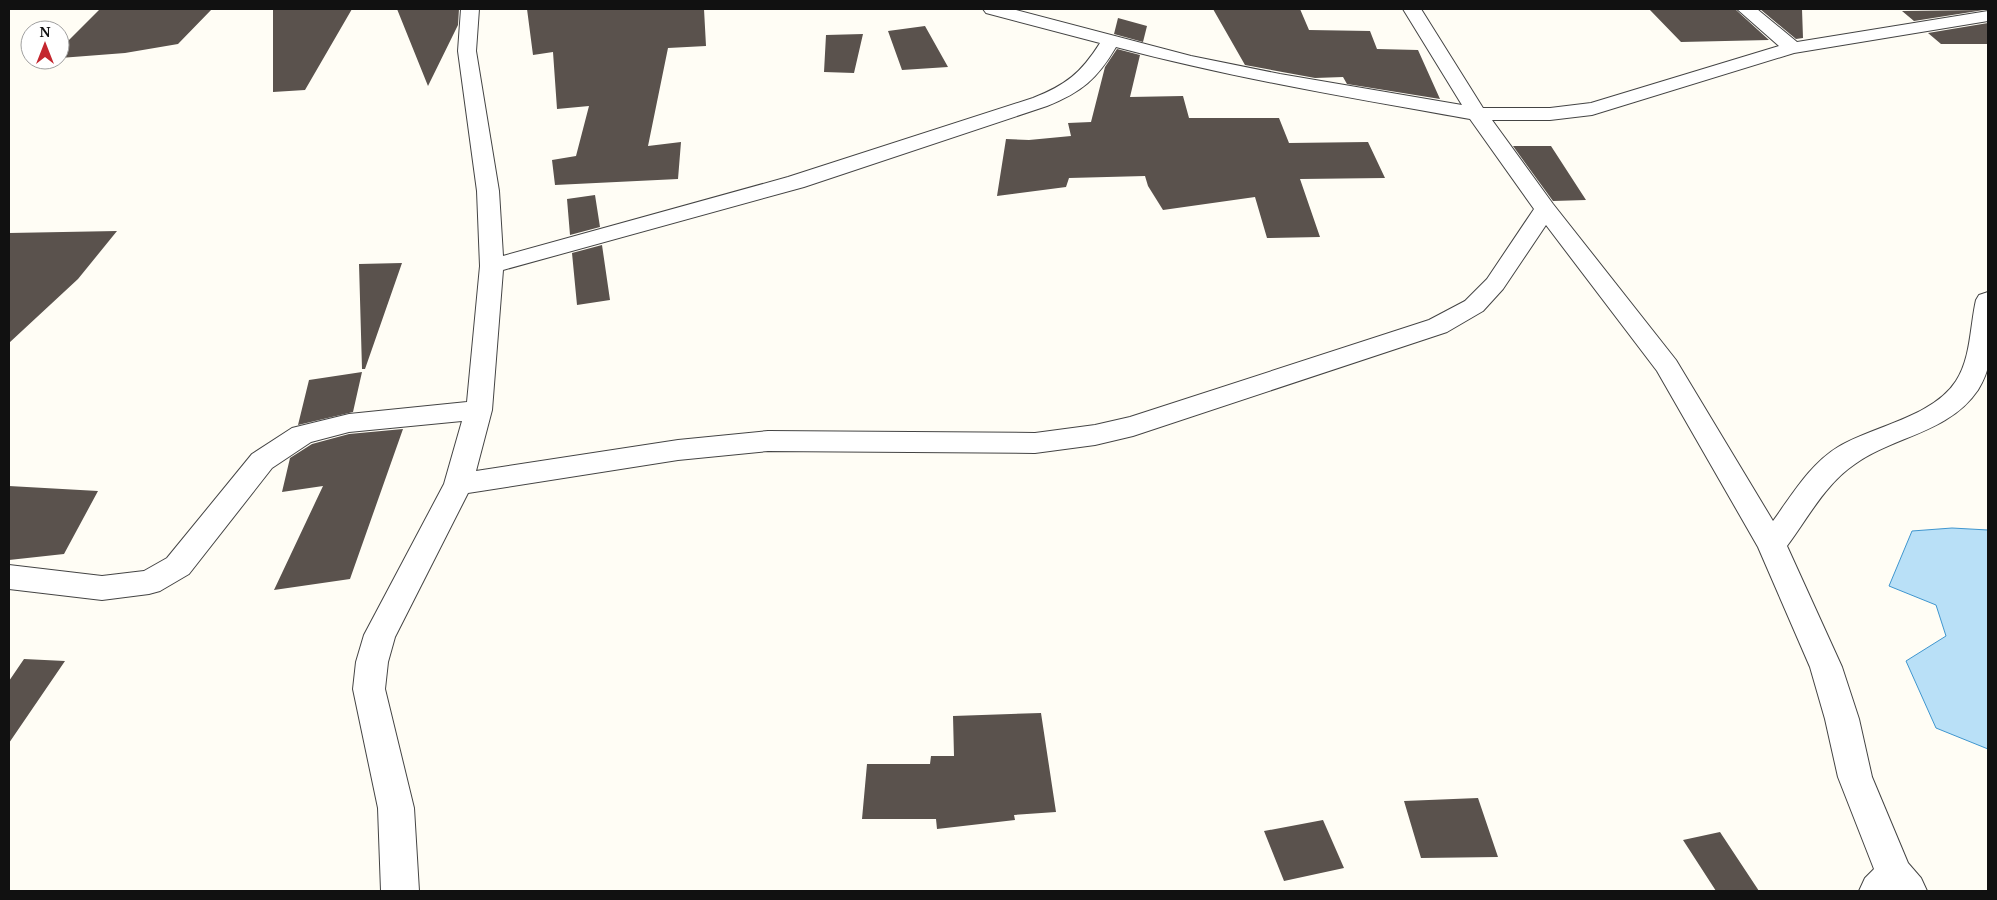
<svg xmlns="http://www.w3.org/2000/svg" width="1997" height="900" viewBox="0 0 1997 900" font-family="'Noto Serif',serif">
	<rect width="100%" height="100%" fill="#fffdf5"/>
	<path fill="#b9e0f7" stroke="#3f96cf" d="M1952,528L1988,530V749L1936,728L1906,661L1946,636L1936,605L1889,586L1912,531Z"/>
	<path fill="#5a524d" d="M100,9H212L178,44L125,53L60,58V49Z
		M273,9H352L305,90L273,92Z
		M397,9H459L458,25L428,86Z
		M527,9H704L706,46L668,48L648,146L681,142L678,179L555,185L552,160L576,156L589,106L557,109L553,52L533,55Z
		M1213,9H1300L1309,30L1370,31L1377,49L1418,50L1440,99L1347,84L1343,77L1315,78L1245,65Z
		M1649,9H1735L1769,40L1681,42Z
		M1760,9H1802L1803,38L1796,39Z
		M1984,10L1914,21L1902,11Z
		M1118,18L1147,26L1143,42L1114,34Z
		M1988,23V44H1941L1928,33Z
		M925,26L948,67L902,70L888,31Z
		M863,34L854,73L824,72L826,35Z
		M1117,49L1140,55L1130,97L1183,96L1189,118H1279L1289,143L1368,142L1385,178L1300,179L1320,237L1267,238L1255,197L1163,210L1148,186L1145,176L1069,178L1066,187L997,196L1006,139L1029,140L1071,136L1068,123L1091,122L1105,67Z
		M1513,146H1551L1586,200L1553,201Z
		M595,195L600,227L570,235L567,199Z
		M117,231L78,279L9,343V233Z
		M602,245L610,300L577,305L572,253Z
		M402,263L365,369H362L359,264Z
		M362,372L353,412L298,425L309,380Z
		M403,429L350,579L274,590L323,486L282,492L290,458L312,444L349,434Z
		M9,486L98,491L64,554L9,560Z
		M24,659L65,661L9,743V681Z
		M1041,713L1056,812L1014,815L1015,820L937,829L936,819H862L867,764H930L931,756H954L953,716Z
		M1478,798L1498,857L1421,858L1404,801Z
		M1323,820L1344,868L1284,881L1264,831Z
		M1720,832L1759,891H1716L1683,840Z"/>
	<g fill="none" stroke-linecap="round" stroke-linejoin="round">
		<g stroke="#444" stroke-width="2">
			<path id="minor" d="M461,9H479L476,51L499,191L503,256L788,177L1033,98C1066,85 1081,73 1100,43L986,13L983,9H1012L1191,56L1280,74L1462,105L1403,9H1421L1483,108H1550L1591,103L1779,46L1737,9H1757L1797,42L1988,11V21L1794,53L1592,115L1550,120H1492L1553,204L1676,360L1773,521C1792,495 1810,464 1838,447C1873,426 1933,417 1956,381C1971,358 1970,326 1976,300L1979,295L1988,292C1988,316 1991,342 1988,365C1987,374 1982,383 1978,390C1949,433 1894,436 1855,464C1825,484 1808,518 1787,546L1842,667L1859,719L1872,777L1908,863L1921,878L1927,891H1859L1865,878L1874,869L1838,777L1825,719L1810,667L1758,547L1657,371L1546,225L1503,289L1483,311L1447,332L1133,436L1095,445L1035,453L768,451L678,460L468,493L395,637L388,662L385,689L414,808L419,891H381L378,808L353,689L356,662L364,635L444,484L462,421L349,432L311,442L272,468L189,574L160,591L149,594L102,600L9,589V565L102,576L144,571L167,558L252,454L292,428L349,414L467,402L480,266L477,191L458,51ZM1116,47C1233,78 1351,98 1470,119L1534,209L1487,279L1465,301L1429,320L1130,417L1095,425L1035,433L768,431L678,440L476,471L492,410L503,270L804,187L1047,106C1082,92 1097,79 1116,47Z"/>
		</g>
		<use href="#minor" fill="#fff" fill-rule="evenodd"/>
	</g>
	<rect width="1997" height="900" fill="none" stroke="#111111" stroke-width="20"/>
	<g transform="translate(45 45)"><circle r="24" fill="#ffffff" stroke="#a0a0a0"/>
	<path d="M0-4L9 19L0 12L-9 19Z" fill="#c4262e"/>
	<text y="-8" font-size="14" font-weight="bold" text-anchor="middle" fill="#111111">N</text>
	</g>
</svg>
